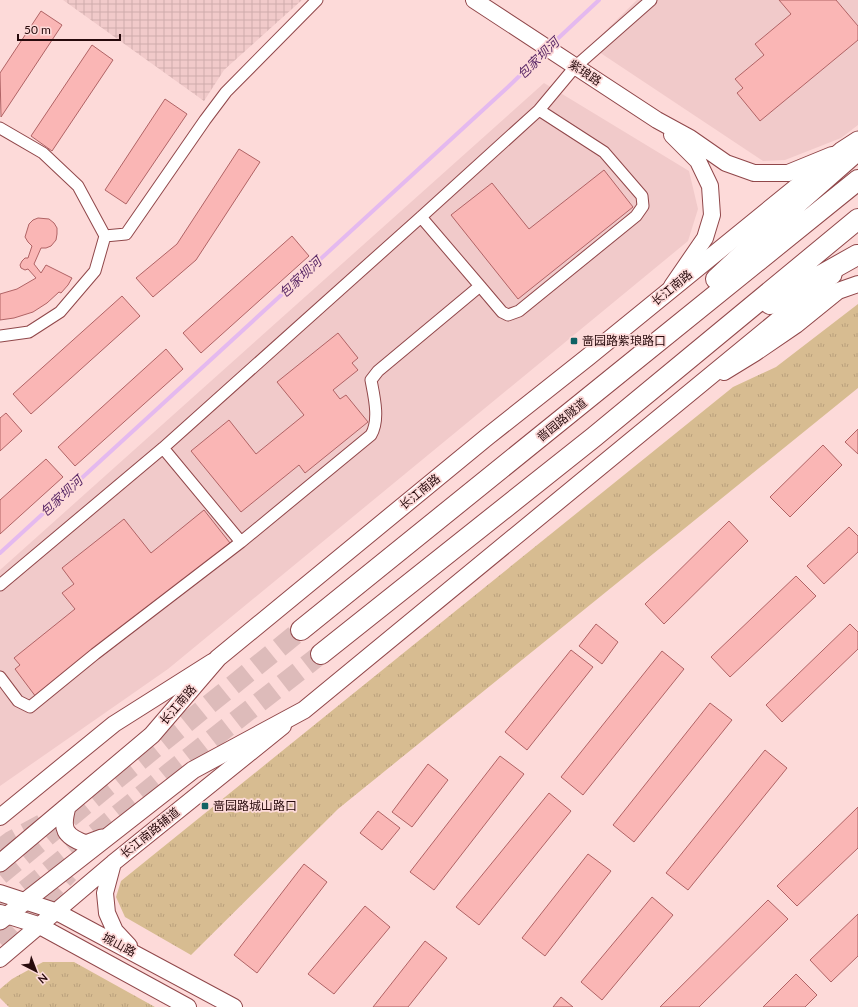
<svg xmlns="http://www.w3.org/2000/svg" width="858" height="1007" viewBox="0 0 858 1007" font-family="Lato,'Noto Sans SC',sans-serif">
	<defs>
		<pattern id="industrial-grid" width="8" height="8" patternUnits="userSpaceOnUse"><rect width="8" height="8" fill="#f1caca"/><path d="M0 4h8M4 0v8" fill="none" stroke="#cfacac"/></pattern>
		<pattern id="grass-tufts" width="24" height="20" patternUnits="userSpaceOnUse"><rect width="24" height="20" fill="#d7bc91"/><path d="M3 7l-1-3M5 7V3M7 7l1-3M15 17l-1-3M17 17v-4M19 17l1-3" fill="none" stroke="#b9a07c"/></pattern>
	</defs>
	<rect width="100%" height="100%" fill="#fddad9"/>
	<path fill="#f1caca" d="M637,0H858V125L841,138L785,160L763,161L590,46Z
		M544,83L689,171L698,209L688,241L168,669L0,786V570Z"/>
	<path fill="url(#industrial-grid)" d="M63,0H302L224,70L204,101Z"/>
	<path fill="url(#grass-tufts)" d="M858,304V388L338,809L191,955L125,917L116,897L121,881L733,387L776,367Z
		M43,962H74L155,1007H9L0,998V989L12,979Z"/>
	<g fill="none" stroke-linecap="round" stroke-linejoin="round">
		<path stroke="#e4b9ef" stroke-width="4" d="M551,45L599,0
			M0,553L508,87L545,51"/>
	</g>
	<path fill="#fab6b5" stroke="#b06365" d="M779,0H836L858,26V40L760,121L737,93L743,88L735,79L764,55L755,44L791,14Z
		M41,11L62,25L1,117L0,73Z
		M92,45L113,60L52,151L31,136Z
		M165,99L187,114L126,204L105,190Z
		M239,149L260,162L196,260L153,297L136,278L177,244Z
		M604,170L633,207L518,299L451,215L492,183L529,229Z
		M38,218L49,219L54,223L57,228V234L56,240L51,246L46,248H41L34,264L41,273L46,265L72,278L68,285L61,293L59,292L47,303L33,312L14,318L0,320V294L17,289L36,278L28,269L25,270L21,268L20,265L22,261L25,258H28L32,246L28,242L25,237L29,224L33,220Z
		M292,236L309,256L201,353L183,333Z
		M122,296L140,316L31,414L13,394Z
		M338,333L358,358L352,363L358,370L333,390L340,399L346,395L368,422L305,473L299,465L241,512L191,451L229,420L256,454L304,415L277,382Z
		M166,349L183,369L75,466L58,447Z
		M6,413L22,431L0,451V418Z
		M858,429V454L845,442Z
		M823,445L842,465L790,517L770,497Z
		M46,459L63,477L0,534V500Z
		M204,510L230,543L36,697L15,669L20,665L14,658L75,609L62,593L74,584L62,568L124,519L151,553Z
		M729,521L748,541L664,624L645,604Z
		M849,527L858,536V552L824,584L807,566Z
		M796,576L816,596L730,677L711,657Z
		M596,624L618,642L602,664L579,646Z
		M850,624L858,632V649L782,722L766,705Z
		M571,650L593,667L527,750L505,732Z
		M662,651L684,669L583,795L561,777Z
		M710,703L732,720L634,842L613,825Z
		M765,750L787,768L688,890L666,873Z
		M500,756L524,774L434,890L410,872Z
		M428,764L448,780L412,827L392,812Z
		M549,793L571,811L479,925L456,907Z
		M858,807V848L797,906L777,886Z
		M378,811L400,828L382,850L360,833Z
		M588,854L611,871L545,956L522,938Z
		M304,864L327,882L257,973L234,955Z
		M652,897L673,915L602,1000L581,982Z
		M768,900L788,919L699,1007H660Z
		M365,906L390,927L334,994L308,974Z
		M858,914V956L831,982L810,960Z
		M425,941L447,958L408,1007H373Z
		M796,974L817,995L805,1007H763Z
		M561,997L573,1007H553Z"/>
	<g fill="none" stroke-linecap="round" stroke-linejoin="round">
		<path stroke="#ddbbba" stroke-width="20" stroke-dasharray="20 10" stroke-linecap="butt" d="M0,849L11,841L42,824
			M0,875L102,791L301,630
			M2,909L169,773L321,654
			M0,943L69,873"/>
		<g stroke="#90474a" stroke-width="13">
			<path id="street" d="M0,128L43,153L78,186L105,236L95,271L60,312L29,332L0,336
				M421,217L480,286
				M105,236L126,234L205,120L226,92L317,0
				M163,448L241,542
				M0,585L163,448L421,217L539,110L575,67L651,0
				M0,677L18,701L30,707L95,654L241,542L371,435C380,420 374,396 371,380L378,371L480,286L502,312L508,315L519,311L636,216L643,206L642,196L604,152L539,110"/>
		</g>
		<g stroke="#90474a" stroke-width="18">
			<path id="secondary" d="M474,0L657,120L690,138L726,163L754,173H788L832,155
				M672,135L698,161L710,186L712,215L705,238L672,286
				M724,372L755,353L796,325L838,291L858,284
				M0,817L114,724L212,662
				M113,863L105,893L107,913L115,931L129,946
				M0,893L55,911L234,1007
				M0,913L38,925L188,1007
				M0,959L113,863L283,726"/>
		</g>
		<g stroke="#90474a" stroke-width="19">
			<path id="primary" d="M67,807C61,829 64,836 86,844L102,838
				M0,863L152,735L218,658L487,437L588,357L841,151L858,140
				M0,921L193,770L304,710L833,275"/>
		</g>
		<g stroke="#90474a" stroke-width="22">
			<path id="highway" d="M716,279L801,200L858,150
				M770,304L857,255
				M301,630L858,180
				M321,654L594,437L858,219"/>
		</g>
		<use href="#street" stroke="#fff" stroke-width="11"/>
		<use href="#secondary" stroke="#fff" stroke-width="16"/>
		<use href="#primary" stroke="#fff" stroke-width="17"/>
		<use href="#highway" stroke="#fff" stroke-width="20"/>
	</g>
	<g fill="#106164" stroke="#fddad9" stroke-width="1.5">
		<rect x="570" y="337" width="8" height="8" rx="2"/>
		<rect x="201" y="802" width="8" height="8" rx="2"/>
	</g>
	<g text-anchor="middle" stroke-width="3.5" stroke-linejoin="round" paint-order="stroke">
		<g font-size="12" fill="#270a0c" stroke="#fddad9">
			<text transform="translate(585 73) rotate(33)" y="4">紫琅路</text>
			<text transform="translate(672 288) rotate(-39)" y="4">长江南路</text>
			<text transform="translate(562 420) rotate(-39)" y="4">啬园路隧道</text>
			<text transform="translate(420 492) rotate(-39)" y="4">长江南路</text>
			<text transform="translate(178 705) rotate(-49)" y="4">长江南路</text>
			<text transform="translate(150 833) rotate(-39)" y="4">长江南路辅道</text>
			<text transform="translate(119 945) rotate(28)" y="4">城山路</text>
		</g>
		<g font-size="12" fill="#270a0c" stroke="#fddad9" text-anchor="start">
			<text x="582" y="345">啬园路紫琅路口</text>
			<text x="213" y="810">啬园路城山路口</text>
		</g>
		<g font-size="13" font-style="italic" fill="#592766" stroke="#fddad9">
			<text transform="translate(538 58) rotate(-44)" y="5">包家坝河</text>
			<text transform="translate(300 277) rotate(-43)" y="5">包家坝河</text>
			<text transform="translate(61 496) rotate(-43)" y="5">包家坝河</text>
		</g>
	</g>
	<g transform="translate(36 971) rotate(138)" stroke="#fddad9" stroke-width="3" paint-order="stroke">
	<path d="M0-3L7 15L0 10L-7 15Z" fill="#270a0c"/>
	<text y="-6" font-size="11" font-weight="bold" text-anchor="middle" fill="#270a0c">N</text>
	</g>
	<path d="M18 34v6h102v-6" fill="none" stroke="#270a0c" stroke-width="2"/>
	<text x="24" y="34" font-size="12" fill="#270a0c" stroke="#fddad9" stroke-width="3" paint-order="stroke">50 m</text>
</svg>
